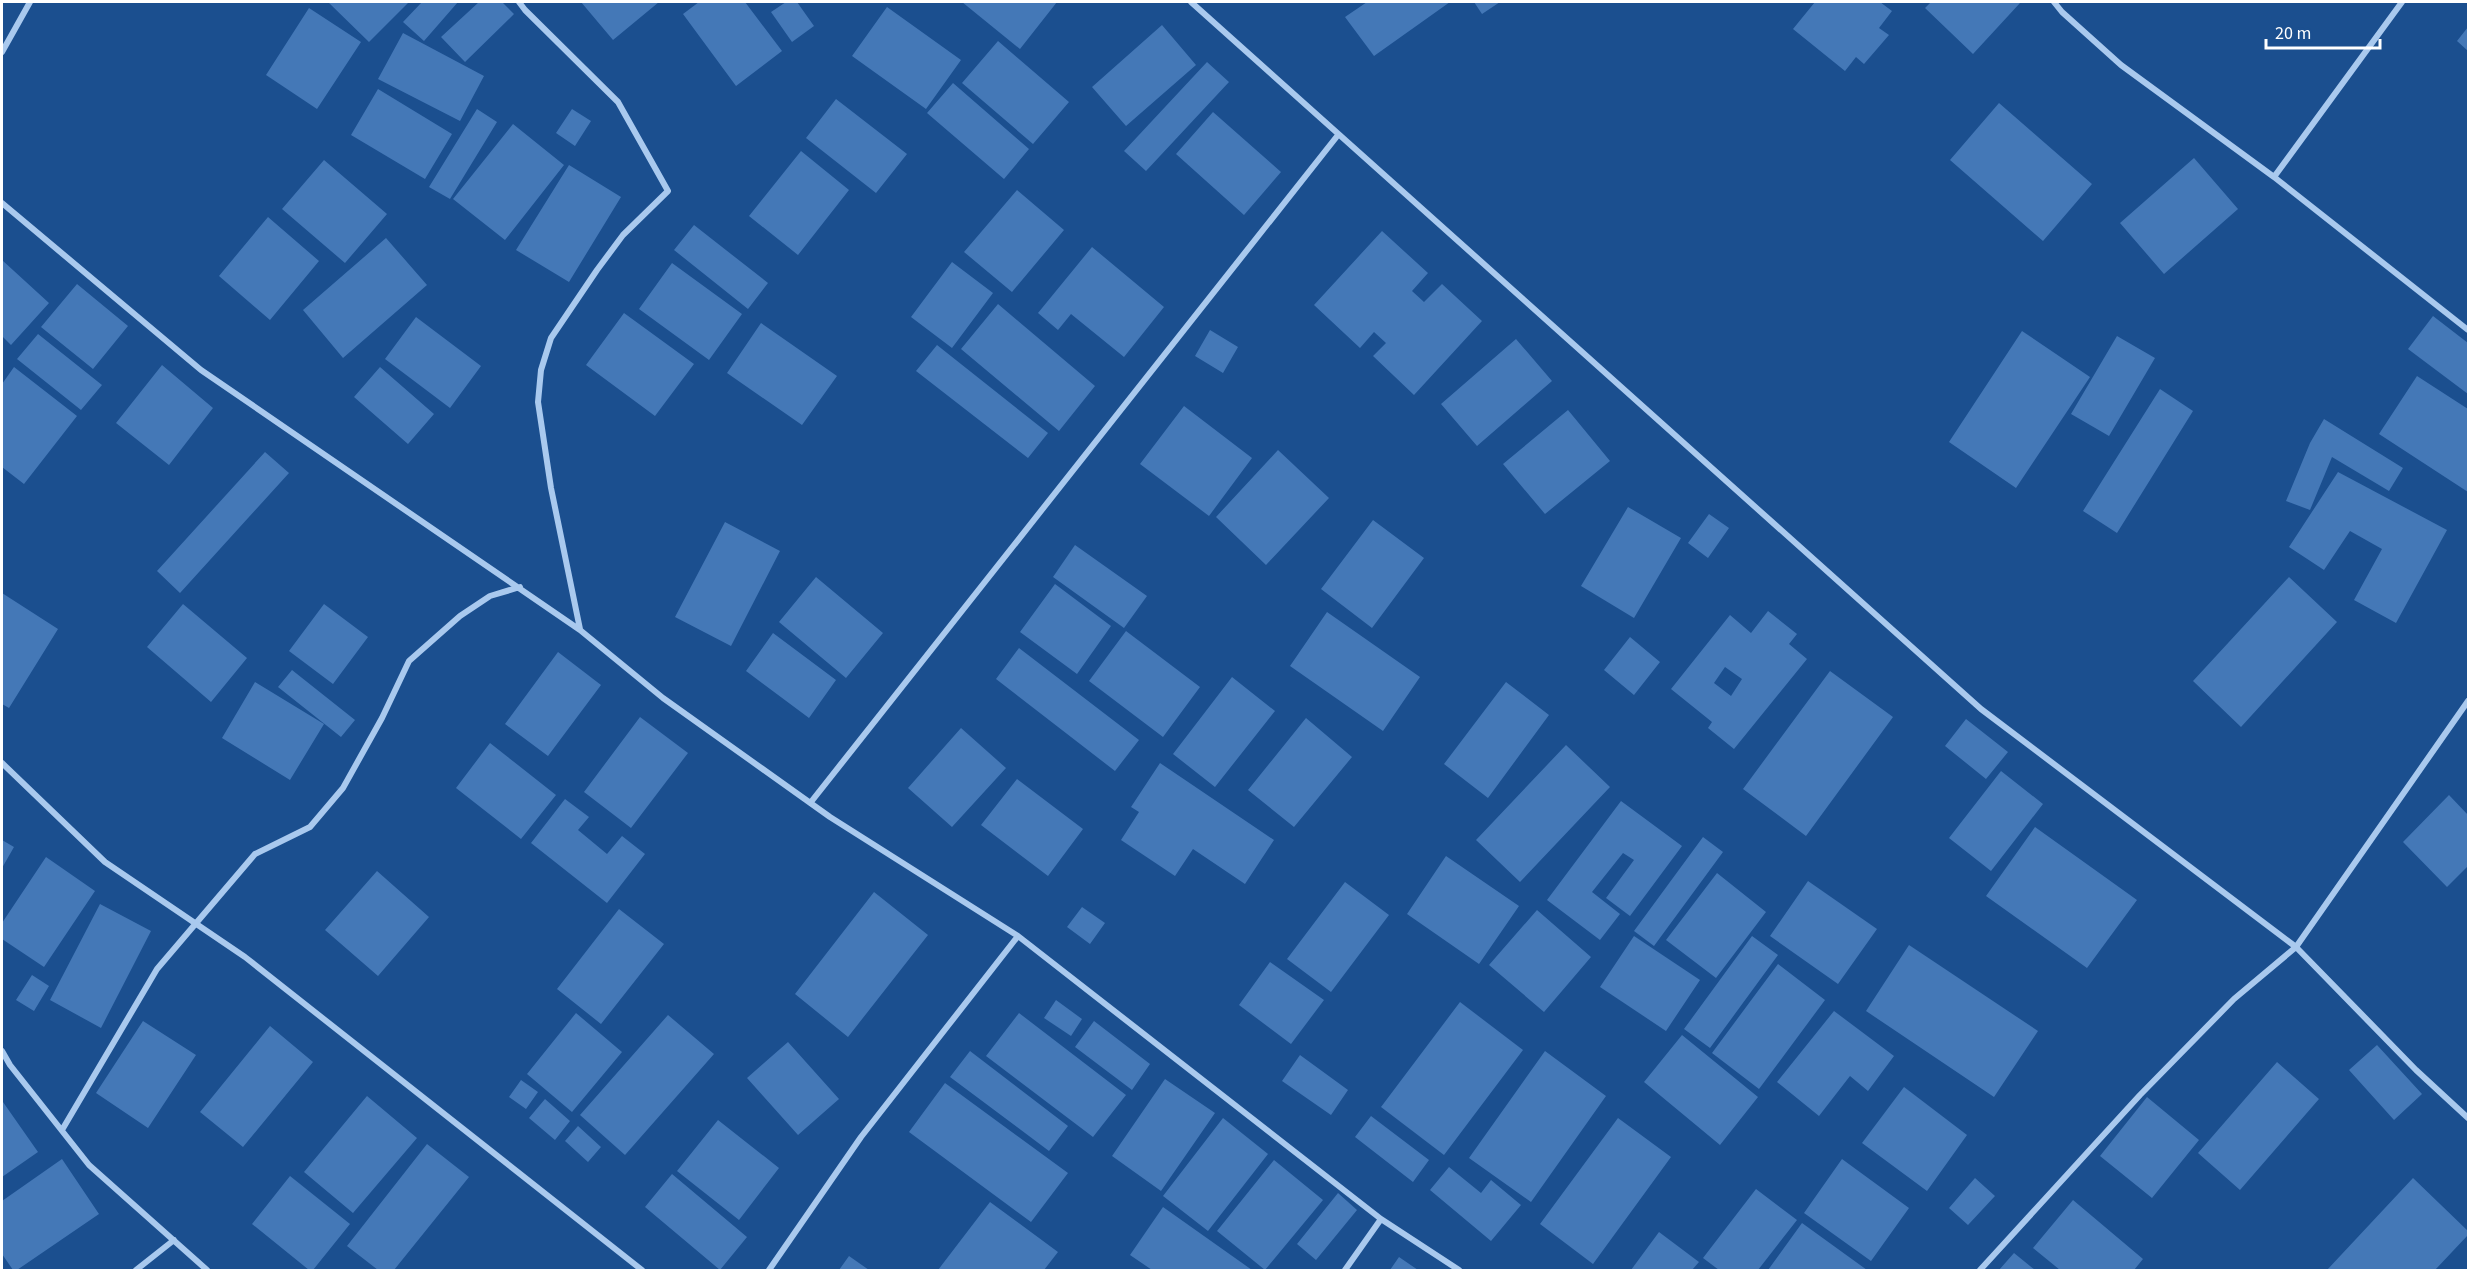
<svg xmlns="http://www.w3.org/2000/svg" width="2470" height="1272" viewBox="0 0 2470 1272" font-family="'Source Sans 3',sans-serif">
	<rect width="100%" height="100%" fill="#1b4f8f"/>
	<path fill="#4478b7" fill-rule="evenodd" d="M328,2H409L369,42Z
		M422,2H458L424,41L403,22Z
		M479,2H502L514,14L465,62L441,37Z
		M581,2H659L613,40Z
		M699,2H745L782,51L736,86L683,14Z
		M786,2H797L814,26L792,42L771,12Z
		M962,2H1057L1020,49Z
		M1367,2H1450L1374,56L1345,17Z
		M1474,2H1500L1482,14Z
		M1815,2H1880L1892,11L1879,28L1889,35L1864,64L1856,57L1845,71L1793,29Z
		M1931,2H2019L2020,3L1973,54L1925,8Z
		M887,7L961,60L926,109L852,56Z
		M309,8L361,42L317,109L266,75Z
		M1162,25L1196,65L1126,126L1092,87Z
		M2468,27V51L2457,41Z
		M403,33L484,76L460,121L378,79Z
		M998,41L1069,102L1033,144L962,83Z
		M1207,62L1229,82L1146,171L1124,151Z
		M953,83L1029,149L1004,179L927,113Z
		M378,89L452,134L425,179L351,135Z
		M836,99L907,154L876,193L806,138Z
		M1999,103L2092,184L2043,241L1950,160Z
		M477,109L497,122L450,199L429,187Z
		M572,109L591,121L575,146L556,133Z
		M1213,112L1281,172L1244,215L1176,154Z
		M513,124L564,165L505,240L453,199Z
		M801,151L849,190L798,255L749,216Z
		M2194,158L2238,209L2164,274L2120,223Z
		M324,160L387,214L345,263L282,209Z
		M569,165L621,197L569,282L516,250Z
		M1017,190L1064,230L1012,292L964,252Z
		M268,217L319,261L270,320L219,276Z
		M694,225L768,283L748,309L674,250Z
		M1382,231L1428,273L1412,291L1424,302L1442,284L1482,321L1414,395L1373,356L1386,343L1374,332L1360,348L1314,305Z
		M386,238L427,285L343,358L303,310Z
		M1092,247L1164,307L1124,357L1071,314L1058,330L1038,313Z
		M2,260L49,303L11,345L2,336Z
		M952,262L993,293L952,348L911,317Z
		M672,263L742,314L709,360L639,309Z
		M77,284L128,326L93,369L41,327Z
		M998,304L1095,386L1059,431L961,349Z
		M624,313L694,364L655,416L586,365Z
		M2433,316L2468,343V394L2408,349Z
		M416,317L481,366L450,408L385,359Z
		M761,323L837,376L802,425L727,373Z
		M1210,330L1238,347L1223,373L1195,356Z
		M2022,331L2090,377L2016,488L1949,442Z
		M38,334L102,385L81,410L17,359Z
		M2117,336L2155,358L2109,436L2071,414Z
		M1516,339L1552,381L1477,446L1441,404Z
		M937,345L1048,433L1028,458L916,371Z
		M162,365L213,408L169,465L116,423Z
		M14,367L77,416L24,484L2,467V384Z
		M380,367L434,414L408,444L354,397Z
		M2417,376L2468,409V492L2379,434Z
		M2160,389L2193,411L2117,533L2083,511Z
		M1184,406L1252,458L1209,516L1140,464Z
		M1568,410L1610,461L1545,514L1503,464Z
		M2324,419L2403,468L2389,491L2332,457L2310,510L2286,501L2310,443Z
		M1278,450L1329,498L1266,565L1216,517Z
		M265,452L289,473L180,593L157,571Z
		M2338,472L2447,530L2396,623L2354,600L2382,549L2350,531L2324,570L2289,547Z
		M1628,507L1681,538L1634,618L1581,586Z
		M1709,514L1729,528L1708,558L1688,543Z
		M1373,520L1424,558L1372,628L1321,589Z
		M725,522L780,551L731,646L675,617Z
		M1075,545L1147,596L1124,628L1053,577Z
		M816,577L883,633L846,678L779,622Z
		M2289,577L2337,622L2241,727L2193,681Z
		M1055,584L1111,626L1077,674L1020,632Z
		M2,593L58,629L9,708L2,704Z
		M183,604L247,658L211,702L147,647Z
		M324,604L368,637L333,684L289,651Z
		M1768,611L1797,634L1789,644L1807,659L1734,749L1708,728L1712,722L1671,689L1730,615L1751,633ZM1725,667L1742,679L1731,696L1714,683Z
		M1327,612L1420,677L1383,731L1290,666Z
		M1126,631L1200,687L1163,737L1089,681Z
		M773,633L836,680L809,718L746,671Z
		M1630,637L1660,662L1634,695L1604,670Z
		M1019,648L1139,740L1115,771L996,679Z
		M558,652L601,685L548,756L505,724Z
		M292,670L355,720L341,737L278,687Z
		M1830,671L1893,717L1806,836L1743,789Z
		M1232,677L1275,711L1215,787L1173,754Z
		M255,682L324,724L290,780L222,738Z
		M1506,682L1549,715L1488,798L1444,764Z
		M640,717L688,753L631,828L584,792Z
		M1306,718L1352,757L1294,827L1248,790Z
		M1966,719L2008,752L1986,779L1945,746Z
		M961,728L1006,768L952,827L908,788Z
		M490,743L556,795L521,839L456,788Z
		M1566,745L1610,787L1520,882L1476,840Z
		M1160,763L1274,840L1245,884L1193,849L1175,876L1121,840L1139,812L1131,807Z
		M2001,771L2043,804L1991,871L1949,838Z
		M1017,779L1083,829L1048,876L981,825Z
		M2449,795L2468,815V866L2447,887L2403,842Z
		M565,799L589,817L578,830L607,854L622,836L645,854L607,903L531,843Z
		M1621,801L1682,846L1630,916L1606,898L1634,860L1623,853L1592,892L1620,914L1600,940L1547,900Z
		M2035,827L2137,900L2087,968L1986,896Z
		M1703,837L1723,852L1654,946L1634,931Z
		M2,840L14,847L2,868Z
		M1446,856L1519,906L1479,964L1407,914Z
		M46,857L95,891L44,967L2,939V923Z
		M377,871L429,917L378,976L325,930Z
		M1717,873L1766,912L1716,978L1666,940Z
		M1808,881L1877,929L1838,984L1770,936Z
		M1345,882L1389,915L1331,992L1287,959Z
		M874,892L928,935L848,1037L795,994Z
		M100,904L151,931L101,1028L50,1000Z
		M1082,907L1105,923L1090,944L1067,927Z
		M619,909L664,944L601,1024L557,989Z
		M1537,910L1591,957L1544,1012L1489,965Z
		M1634,936L1700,980L1666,1031L1600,987Z
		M1752,936L1778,955L1710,1048L1684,1029Z
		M1909,945L2038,1031L1994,1097L1866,1011Z
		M1270,962L1324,1000L1291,1044L1239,1005Z
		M1778,964L1825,1000L1759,1089L1712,1053Z
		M32,975L49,986L34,1011L16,1000Z
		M1056,1000L1082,1019L1071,1036L1044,1018Z
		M1460,1002L1523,1050L1444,1155L1381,1107Z
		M1834,1011L1894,1056L1868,1091L1850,1076L1819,1116L1777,1082Z
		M576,1013L622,1052L572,1112L527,1074Z
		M1019,1013L1126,1095L1093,1137L986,1056Z
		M668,1015L714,1054L625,1155L580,1115Z
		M143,1021L196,1055L148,1128L96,1093Z
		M1094,1021L1150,1064L1132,1090L1075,1047Z
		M270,1026L313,1062L243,1147L200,1112Z
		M1682,1035L1758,1097L1720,1145L1644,1082Z
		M788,1042L839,1099L798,1135L747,1078Z
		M2377,1045L2422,1094L2394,1120L2349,1070Z
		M970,1051L1068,1126L1049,1151L950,1077Z
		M1545,1051L1606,1096L1531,1202L1469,1158Z
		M1300,1055L1348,1090L1331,1115L1282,1081Z
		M2277,1062L2319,1099L2240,1190L2198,1153Z
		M1165,1079L1215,1113L1161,1191L1112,1156Z
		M521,1080L538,1092L526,1109L509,1097Z
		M945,1083L1068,1173L1031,1222L909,1132Z
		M1904,1087L1967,1135L1927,1191L1862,1143Z
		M367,1096L417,1138L353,1213L304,1172Z
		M2147,1097L2199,1140L2152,1198L2100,1156Z
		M545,1099L570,1121L555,1140L529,1118Z
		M3,1102L38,1152L2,1177V1103Z
		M1371,1116L1429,1160L1413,1182L1355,1137Z
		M1223,1118L1268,1154L1208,1231L1163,1196Z
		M1618,1118L1671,1157L1593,1264L1540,1224Z
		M718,1120L779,1168L739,1220L677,1171Z
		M578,1126L601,1147L588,1162L565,1141Z
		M427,1144L469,1177L394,1270H378L347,1246Z
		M62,1159L99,1214L17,1270H13L2,1254V1201Z
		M1842,1159L1909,1208L1871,1261L1804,1213Z
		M1274,1160L1323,1200L1265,1270L1217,1231Z
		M1449,1167L1481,1193L1491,1180L1521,1205L1491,1241L1430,1190Z
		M672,1174L747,1237L720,1270L645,1207Z
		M290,1176L350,1224L313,1270H309L252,1224Z
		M1975,1178L1995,1196L1968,1225L1949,1208Z
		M2413,1178L2468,1231V1235L2435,1270H2327Z
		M1756,1189L1797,1220L1758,1270H1719L1703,1258Z
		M1338,1193L1357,1210L1316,1260L1297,1244Z
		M2073,1200L2143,1259L2134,1270H2060L2033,1248Z
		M990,1202L1058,1252L1044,1270H938Z
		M1163,1207L1252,1270H1152L1130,1255Z
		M1802,1223L1867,1270H1768Z
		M1659,1232L1699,1262L1692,1270H1631Z
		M2014,1253L2035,1270H1999Z
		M849,1256L869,1270H839Z
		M1399,1257L1418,1270H1390Z"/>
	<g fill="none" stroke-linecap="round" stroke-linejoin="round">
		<path stroke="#a9c9ee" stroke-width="6" d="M519,2L525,10L618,102L668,191L623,235L597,270L551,338L541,370L538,402L551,488L580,629
			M1191,2L1981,709L2296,947L2416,1070L2468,1118
			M2054,2L2062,12L2121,65L2274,177L2468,330
			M2,52L30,2
			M2274,177L2402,2
			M2,203L201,370L580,630L663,698L830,817L1018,936L1381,1219L1459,1270
			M2,763L105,862L245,957L642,1270
			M811,802L1338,135
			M2,1051L10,1065L89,1165L207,1270
			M62,1130L157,969L255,854L310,827L343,788L382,718L409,661L460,616L490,596L520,587
			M136,1270L174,1240
			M769,1270L861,1137L1018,936
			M1345,1270L1381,1219
			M1980,1270L2140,1095L2234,999L2296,947L2468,701"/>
	</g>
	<rect width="2470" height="1272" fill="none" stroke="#ffffff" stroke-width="6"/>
	<path d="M2266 39v9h114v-9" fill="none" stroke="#ffffff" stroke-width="3"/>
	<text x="2275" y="39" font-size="18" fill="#ffffff" stroke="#1b4f8f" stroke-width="4.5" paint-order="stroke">20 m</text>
</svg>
